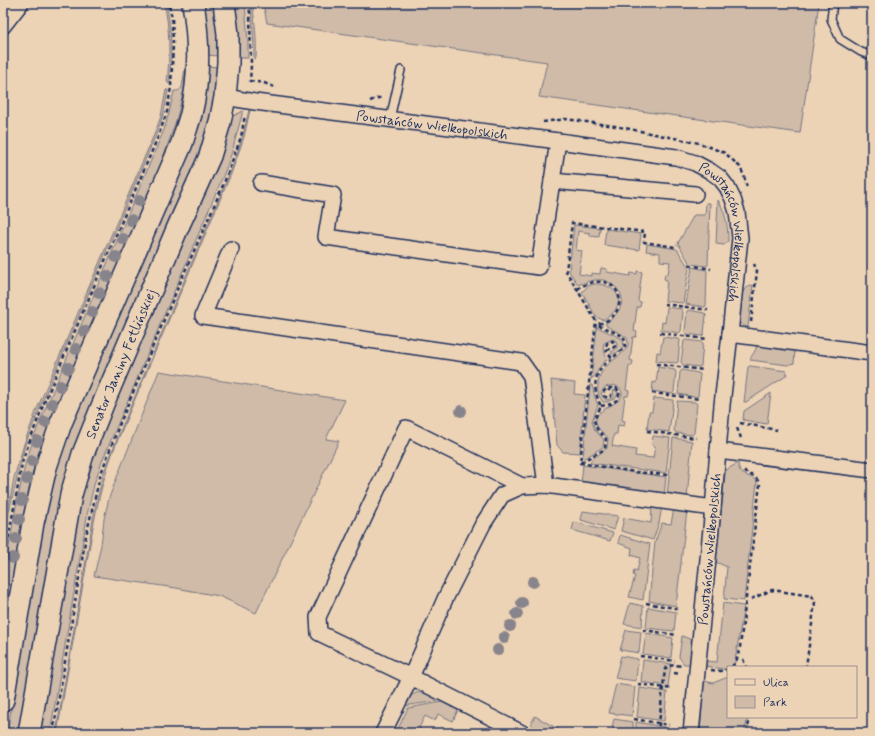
<svg xmlns="http://www.w3.org/2000/svg" width="875" height="736" viewBox="0 0 875 736" font-family="Mynerve,sans-serif">
	<rect width="100%" height="100%" fill="#edd3b5"/>
	<filter id="ink" filterUnits="userSpaceOnUse"><feTurbulence type="fractalNoise" baseFrequency=".025" numOctaves="2"/><feDisplacementMap in="SourceGraphic" scale="8" xChannelSelector="R" yChannelSelector="G"/><feConvolveMatrix kernelMatrix="1 2 1 2 8 2 1 2 1" color-interpolation-filters="sRGB"/></filter>
	<g filter="url(#ink)">
		<path fill="#cfbba8" stroke="#757583" d="M164,3H166C172,30 172,57 169,84L167,82C170,56 170,29 164,3Z
			M203,3H215L218,39V56L207,55Z
			M233,3H245L248,42V58H237Z
			M250,3H252C255,21 257,40 256,58L254,59C254,40 253,22 250,3Z
			M263,3H819L800,133L539,97L547,62L267,23Z
			M186,66L184,90L176,121L168,144L147,202L49,431L3,650V581L16,506L26,461L38,426L164,130L169,113L174,91C177,91 180,91 182,87L185,68Z
			M207,66L218,67L215,98L207,134L197,160L125,328L19,733H7L47,506L52,480L64,442Z
			M166,90H168L164,112L158,130L43,400L25,445L21,461L9,512L3,548V537L14,478L24,444L37,409L156,130L161,116Z
			M249,110H250L244,137L231,174L129,413C121,432 113,450 107,469C101,488 97,507 93,527L57,733H56L95,508L104,472L119,434L234,163L244,131Z
			M243,111L232,152L224,174L103,459L95,481L88,511L50,733H38L75,515L87,467L229,121L233,116Z
			M718,200C726,213 728,226 728,241L724,245L716,244Z
			M706,203H710L708,265L706,266L690,264L678,243L694,215H705Z
			M574,225L600,228L599,237L590,236V233L578,231L576,250L582,251L579,274L591,276V273L600,274L601,268L607,269V272L630,276L631,273L637,274V271L642,272L638,301L641,302L640,307H637L634,331L637,332L636,337H633L630,360L633,361L632,366H629L626,390L629,391L628,396H625L622,420L625,421L624,426L618,425L617,434H614L612,446L636,450L635,456L653,458L655,446L652,445L653,436L670,438L666,473L590,463L591,460L607,448L608,438C605,435 602,432 599,429C585,409 621,407 622,394C622,392 621,390 620,388L614,385L605,387L601,393L603,397L607,400L611,398L614,396L613,392L614,390L617,391L618,394L616,398L607,402H603C599,397 597,392 598,385C598,363 626,357 628,344C628,344 627,338 627,338C621,333 610,329 605,324C619,315 630,298 614,286C611,283 607,281 603,280C594,279 586,282 578,285L569,271Z
			M606,229L641,234L639,250L604,245Z
			M647,244L677,249L689,268L683,303L665,301L667,280L664,279L665,274H668L670,262L660,261V253L646,251Z
			M692,267L706,270L707,271L706,306L704,307L686,304Z
			M594,284C608,283 625,293 616,309C613,314 608,317 603,320L596,317L582,292L588,286Z
			M753,285L748,327L744,326L740,323C739,315 739,296 744,290C746,288 750,286 753,285Z
			M667,307L681,309L683,312L681,331L679,333L661,330L662,322L665,323Z
			M689,310L704,313L706,315L704,334L702,336L686,334L685,331L687,311Z
			M597,327L621,338C628,345 620,353 612,354L611,352L616,349L617,345L616,341L613,339L604,343L603,348L607,359L600,367L594,377L591,379Z
			M663,337L679,339L680,340L678,362L676,363L656,361L657,352L660,353Z
			M686,340L702,342L703,343L701,366L699,367L683,365L681,362L684,341Z
			M757,345L795,350L794,363L788,365L750,360C751,355 756,352 757,345Z
			M750,366L787,371L786,376L746,402H744L748,367Z
			M658,367L675,370L676,372L674,392L672,394L652,391L653,382L656,383Z
			M682,370L698,373L700,374L698,396L695,397L678,394L680,372Z
			M159,371L345,400L326,439L339,441L256,613L219,596L176,588L94,576L101,545L104,519L109,498L117,477Z
			M551,380L575,383L574,394L585,395L580,453L563,452L557,445Z
			M590,385H592L595,397L598,405L592,421L595,430L604,440L603,447L585,458L583,457Z
			M771,393L767,424L743,420L744,411Z
			M654,398L673,400V402L669,432L647,429L649,412H652Z
			M677,401L695,402L697,404L694,433L692,435L677,433L674,431Z
			M673,438L692,441L687,498L667,496Z
			M738,463C740,480 749,472 757,482L744,601L724,599L727,567L716,562L725,475L726,470Z
			M583,465L666,477L664,496L581,484Z
			M652,506L662,507L659,523L653,540L621,531L624,518L651,523Z
			M674,508L687,510L676,606L649,601L655,542L662,523L671,524Z
			M583,511L618,516L614,530L581,520Z
			M574,522L613,533L610,541L572,530Z
			M620,535L650,544L643,600L629,597L635,576L633,575L634,570L637,571L640,558L631,555L632,548L618,543Z
			M630,603L643,606L642,627L624,624Z
			M723,603L744,606L734,667H728V670L706,666V661L717,662Z
			M648,607L676,612L674,631L646,628Z
			M626,630L641,632L639,653L620,650Z
			M646,633L673,638L671,658L643,654Z
			M682,636L692,640L690,664H684L679,657Z
			M621,656L638,659L636,681L615,678Z
			M643,660L671,664L668,686L641,682Z
			M728,677V717H748L744,733H700L704,681L713,683Z
			M616,684L635,687L632,716L609,713Z
			M640,688L667,692L664,721L637,717Z
			M421,692L427,693L440,698L438,701L403,706C408,698 412,693 421,692Z
			M442,702L458,710L453,721L438,714L435,721L425,716L419,728L421,729L420,733H396L408,708Z
			M535,716L565,733C557,733 528,736 532,722C533,720 534,718 535,716Z
			M614,719L633,722V733H613L614,728L612,727Z
			M636,722L664,727L663,733H636Z"/>
		<g fill="none" stroke-linecap="round" stroke-linejoin="round">
			<g stroke="#1b2f5e" stroke-width="10">
				<path id="lane" d="M833,3L831,19L840,39L861,52L872,56
					M390,119L401,70"/>
			</g>
			<g stroke="#1b2f5e" stroke-width="18">
				<g id="street">
					<path d="M3,26L21,3"/>
					<path id="s1" d="M225,97L255,102L558,141L676,157L695,163L710,171L720,178L727,187L733,199L737,212L740,238L730,334L722,405L713,508L691,733"/>
					<path d="M552,181L558,141"/>
					<path d="M261,183L333,195L326,237L539,267L552,181L695,194"/>
					<path d="M231,249L203,316L521,362L531,376L546,485"/>
					<path d="M730,334L872,353"/>
					<path d="M718,451L872,470"/>
					<path d="M383,733L411,677L445,599L483,524L502,495L522,486L546,485L713,508"/>
					<path d="M522,733L411,677L319,633L318,617L406,428L522,486"/>
				</g>
			</g>
			<g stroke="#1b2f5e" stroke-width="24">
				<g id="secondary">
					<path d="M3,700L33,523L46,467L61,423L182,143C185,133 188,124 191,114C200,78 199,39 193,3"/>
					<path id="s2" d="M29,733L71,495L83,454L103,404L178,227L210,156L220,122L225,97L228,63V34L224,3"/>
				</g>
			</g>
			<path stroke="#1b2f5e" stroke-width="2.5" stroke-dasharray="4 3" stroke-linecap="butt" d="M248,3L250,13L251,65L250,82
				M250,81L264,83L277,88
				M370,101L378,98H383
				M543,122L566,119L615,126L699,143L725,153L740,167L744,176L747,188
				M689,265L711,269
				M577,289C582,286 588,283 594,282C621,278 629,309 606,321C604,323 600,323 597,324
				M664,304L708,310
				M751,322L757,271L754,264
				M660,333L707,339
				M606,350L612,349L615,346L613,341L608,342C603,350 607,352 612,358
				M656,364L703,370
				M652,393L700,399
				M601,406L611,404L617,400L620,392L616,388H609L604,391V396L608,398L611,396V392L608,389
				M740,423L777,430
				M737,428L741,438
				M647,431L696,438
				M581,462L605,449L606,439L597,429L594,420L601,406C592,389 593,373 609,361C615,356 620,352 625,347V341L623,336L596,324
				M667,475L635,472L580,463L596,321L566,271L572,223L645,232L644,242L675,247L677,245
				M3,566L23,459L44,403L158,137L167,112L171,87L173,44L172,17L168,3
				M751,599L772,590L812,596L815,602L806,667
				M646,603L680,609
				M643,630L677,635
				M640,656L675,661
				M743,659L746,667
				M732,667L737,659L740,647L760,484C755,474 749,476 742,470
				M711,670L721,671L728,669
				M674,673L681,674
				M638,684L672,689
				M634,719L669,725
				M53,733L86,536L100,476L120,423L182,278L224,183L241,137L245,115
				M658,733L665,669C670,664 676,665 683,666
				M747,733L750,717"/>
			<use href="#lane" stroke="#edd3b5" stroke-width="7"/>
			<use href="#street" stroke="#edd3b5" stroke-width="15"/>
			<use href="#secondary" stroke="#edd3b5" stroke-width="21"/>
		</g>
		<g fill="#88848b">
			<circle cx="139" cy="201" r="6"/>
			<circle cx="131" cy="220" r="6"/>
			<circle cx="123" cy="239" r="6"/>
			<circle cx="116" cy="257" r="6"/>
			<circle cx="107" cy="276" r="6"/>
			<circle cx="99" cy="293" r="6"/>
			<circle cx="92" cy="312" r="6"/>
			<circle cx="84" cy="331" r="6"/>
			<circle cx="76" cy="349" r="6"/>
			<circle cx="68" cy="368" r="6"/>
			<circle cx="60" cy="386" r="6"/>
			<circle cx="52" cy="404" r="6"/>
			<circle cx="461" cy="411" r="6"/>
			<circle cx="45" cy="422" r="6"/>
			<circle cx="37" cy="441" r="6"/>
			<circle cx="32" cy="461" r="6"/>
			<circle cx="27" cy="479" r="6"/>
			<circle cx="22" cy="500" r="6"/>
			<circle cx="19" cy="519" r="6"/>
			<circle cx="16" cy="539" r="6"/>
			<circle cx="13" cy="558" r="6"/>
			<circle cx="533" cy="582" r="6"/>
			<circle cx="522" cy="603" r="6"/>
			<circle cx="517" cy="614" r="6"/>
			<circle cx="510" cy="626" r="6"/>
			<circle cx="504" cy="638" r="6"/>
			<circle cx="498" cy="650" r="6"/>
		</g>
	</g>
	<g text-anchor="middle" stroke-width="3" stroke-linejoin="round" paint-order="stroke">
		<g font-size="14" fill="#1b2f5e" stroke="#edd3b5">
			<text dy="5" stroke="none"><textPath href="#s1" startOffset="209">Powstańców Wielkopolskich</textPath></text>
			<text dy="5" stroke="none"><textPath href="#s1" startOffset="557">Powstańców Wielkopolskich</textPath></text>
			<text dy="5" stroke="none"><textPath href="#s2" startOffset="382">Senator Janiny Fetlińskiej</textPath></text>
			<text transform="translate(709 549) rotate(-85)" y="5">Powstańców Wielkopolskich</text>
		</g>
	</g>
	<rect width="875" height="736" fill="none" stroke="#edd3b5" stroke-width="16"/>
	<rect x="8" y="8" width="859" height="720" fill="none" stroke="#1b2f5e" stroke-width="1.5" filter="url(#ink)"/>
	<rect x="727" y="666" width="130" height="52" fill="#edd3b5" stroke="#999192"/>
	<rect x="735" y="679" width="20" height="6" fill="#edd3b5" stroke="#999192"/>
	<text x="763" y="686" font-size="12" fill="#1b2f5e">Ulica</text>
	<rect x="735" y="696" width="20" height="12" fill="#cfbba8" stroke="#999192"/>
	<text x="763" y="706" font-size="12" fill="#1b2f5e">Park</text>
</svg>
